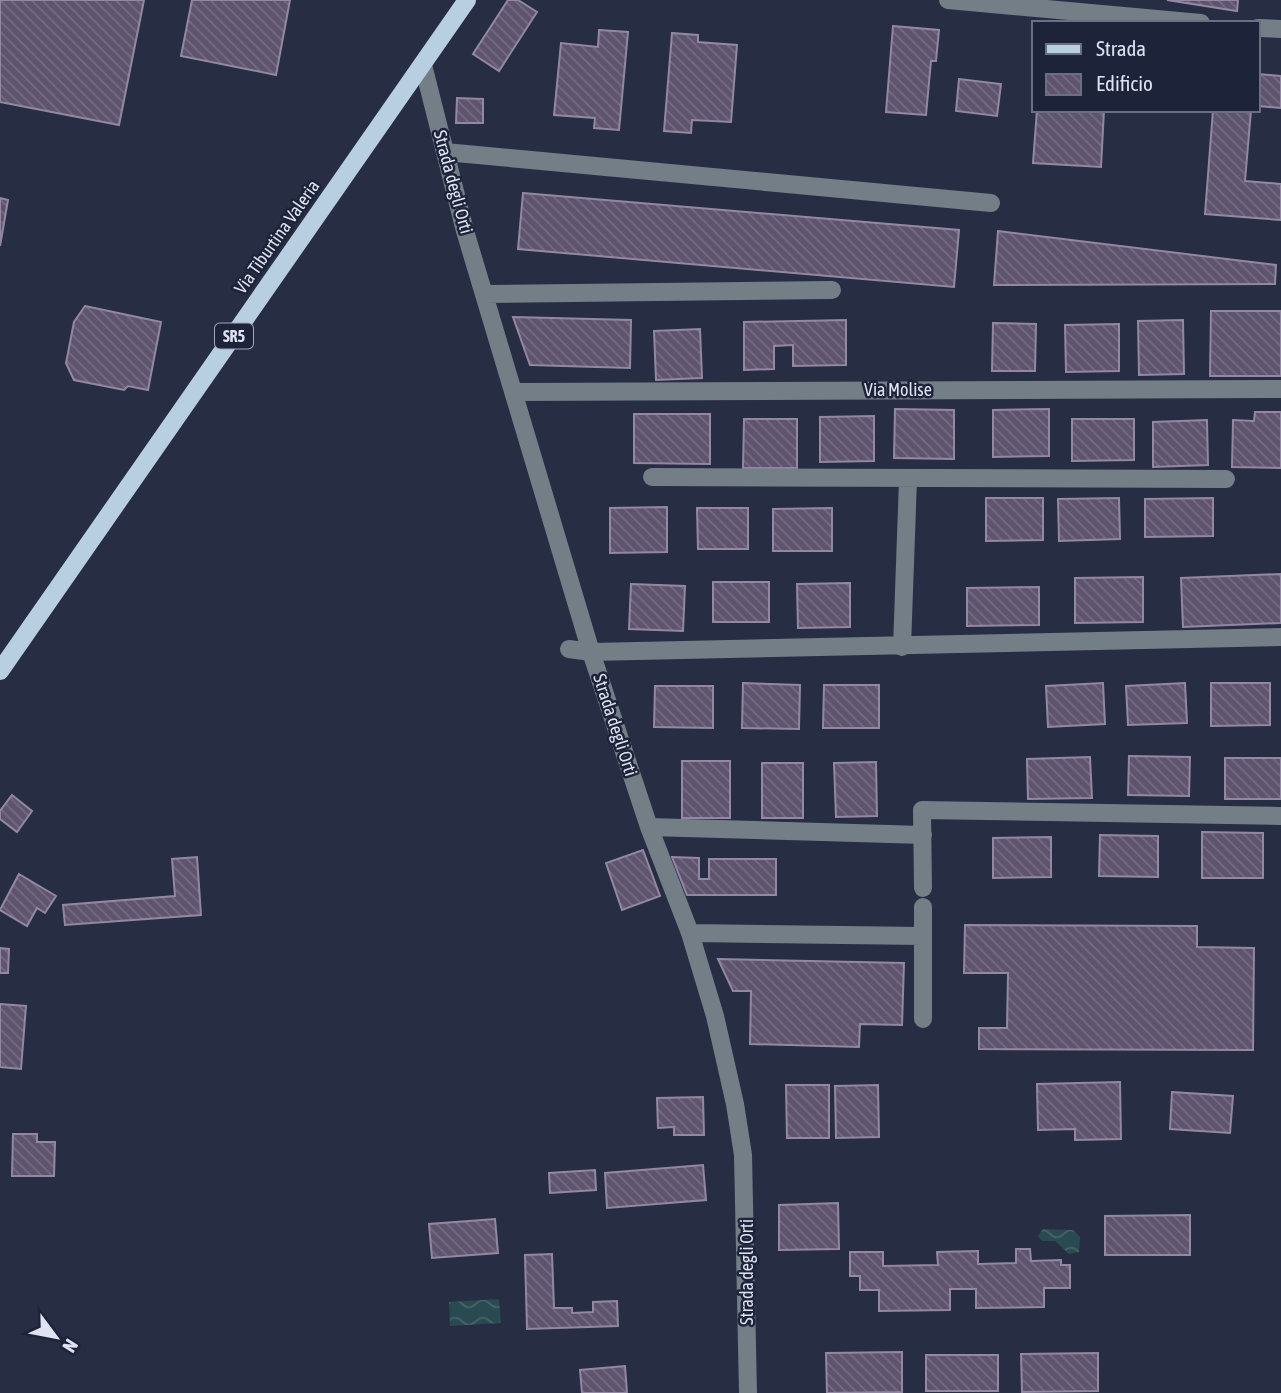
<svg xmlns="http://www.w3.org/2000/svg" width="1281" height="1393" viewBox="0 0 1281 1393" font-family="'Asap Condensed',sans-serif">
	<defs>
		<pattern id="water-waves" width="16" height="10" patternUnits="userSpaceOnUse" patternTransform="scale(1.75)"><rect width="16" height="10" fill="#294a50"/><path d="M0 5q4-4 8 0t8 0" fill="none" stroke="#48646a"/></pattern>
		<pattern id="building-back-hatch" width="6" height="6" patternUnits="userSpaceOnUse" patternTransform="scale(1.75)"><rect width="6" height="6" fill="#5e546d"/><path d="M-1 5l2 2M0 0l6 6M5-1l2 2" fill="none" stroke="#756c82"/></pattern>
	</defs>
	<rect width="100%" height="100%" fill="#272d43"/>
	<path fill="url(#water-waves)" d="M1043,1229L1073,1230L1080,1237L1079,1252L1069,1254L1055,1241H1042L1038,1236Z
		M499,1299L501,1323L450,1326L449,1302Z"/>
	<path fill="url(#building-back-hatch)" stroke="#9288a3" stroke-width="2" d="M0,0H144L119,125L0,102Z
		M192,0H290L276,75L181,56Z
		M508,0H518L537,12L499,71L473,54Z
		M1167,0H1238L1237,11Z
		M893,26L939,30L936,61H931L926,115L886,112Z
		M599,30L628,32L619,130L594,128L595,118L554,115L561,43L598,47Z
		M672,33L698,35V42L737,45L731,122L692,120L691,133L664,131Z
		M1258,74L1281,76V108L1258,106Z
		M959,79L1001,84L997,116L956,111Z
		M457,98L483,99V123H456Z
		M1037,110H1104L1101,167L1033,163Z
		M1213,110H1251L1245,181L1281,184V220L1205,214Z
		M523,193L959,230L954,287L518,249Z
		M0,198L8,200L0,246Z
		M998,231L1276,265L1275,284L994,285Z
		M85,306L161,322L148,390L128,386L124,390L74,380L66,363L74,322Z
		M1211,311H1281V376H1210Z
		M513,317L631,320L630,368L530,365Z
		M846,320V365L793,366V345L774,346V369L744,370V322Z
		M1183,320L1184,374L1139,375L1138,321Z
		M993,323L1036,324L1035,371H992Z
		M1119,324V371L1066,372L1065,325Z
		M700,329L702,378L656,380L654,331Z
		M895,409L954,410V459L894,458Z
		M1049,409V456L993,457V410Z
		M1255,412H1281V468L1232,467L1233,420L1254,421Z
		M634,414H710V464L634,463Z
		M874,416V461L820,462V417Z
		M744,419H797V468H743Z
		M1072,419H1134V460L1072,461Z
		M1207,420L1208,465L1153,467V422Z
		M986,498H1043V540L986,541Z
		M1119,498L1120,539L1059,541L1058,499Z
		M1213,498V536L1145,537V499Z
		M667,507V552L610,553V508Z
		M697,508H748V549H698Z
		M832,508V551H773V509Z
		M1281,574V623L1183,627L1181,578Z
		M1143,577V622L1075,623V578Z
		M713,582H769V622H713Z
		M850,583V627L798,628L797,584Z
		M631,584L685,586L683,631L629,629Z
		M1039,587V625L967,626V588Z
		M743,683L800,685L799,729L742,728Z
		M1103,683L1105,724L1048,727L1046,686Z
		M1185,683L1187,723L1128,725L1126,686Z
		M1211,683H1270V725L1211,726Z
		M824,685H879V728H823Z
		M655,686H713V728L654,727Z
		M1129,756L1190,757L1189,796L1128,795Z
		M1090,757L1092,798L1028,799L1027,759Z
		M1225,758H1281V799H1225Z
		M682,761H730V818H682Z
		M876,762L877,816L836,817L834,763Z
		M762,763H803V818H762Z
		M12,795L32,811L17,832L0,819V811Z
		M1202,832L1263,833V878H1202Z
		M1100,835L1158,836V877L1099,876Z
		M1051,837V877L993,878V838Z
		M643,850L660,896L622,910L606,863Z
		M197,857L201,915L65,925L63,905L175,896L172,859Z
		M672,857L699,858V879H709V859H776V895H687Z
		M19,874L56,896L45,913L37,908L27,926L0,910Z
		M965,925L1197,926V947L1254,948L1253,1050L979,1049V1028H1007L1008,973H964Z
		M0,948L9,949L8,973H0Z
		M718,959L904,963L902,1025L860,1024L859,1047L750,1044L751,991H733Z
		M0,1004L26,1006L21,1069L0,1067Z
		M1120,1082L1121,1139L1075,1140V1129L1038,1130L1037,1084Z
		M786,1085H829V1138H787Z
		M878,1085L879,1137L836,1138L835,1086Z
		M1172,1092L1233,1096L1230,1133L1170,1129Z
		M703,1097L704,1135H674V1127L658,1128L657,1098Z
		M13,1134H37V1142H55L54,1176H12Z
		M703,1165L706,1200L607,1208L605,1173Z
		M595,1170L596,1190L550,1193L549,1173Z
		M838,1203L839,1249L779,1250V1205Z
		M1190,1215V1255H1105V1216Z
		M495,1219L498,1253L432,1258L429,1224Z
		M1016,1249H1030L1031,1261L1061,1260V1265H1070V1288H1044V1307L976,1308V1289H950V1310L879,1311V1290H860V1276H850V1252H883V1266L938,1265L937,1252L978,1251V1264L1016,1263Z
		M552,1254L554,1308H572V1313L593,1312V1302L617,1301L618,1326L527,1329L525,1255Z
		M902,1352V1392L827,1393L826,1353Z
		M1098,1353V1391L1022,1392L1021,1354Z
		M926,1355H998V1391H926Z
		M625,1366L627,1393H582L580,1370Z"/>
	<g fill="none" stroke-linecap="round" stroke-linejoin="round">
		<path stroke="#737e87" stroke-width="18" d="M948,0L1201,23
			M1258,28L1281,29
			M423,65L465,231L591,652L649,827L690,933L715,1016L735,1104L743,1155L748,1393
			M445,152L991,203
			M485,294L832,290
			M515,392L1281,389
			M652,477L1226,479
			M902,647L908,480
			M569,649L591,652L1281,637
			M649,827L923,835
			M923,888L922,810L1281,816
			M923,907V1019
			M690,933L923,936"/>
		<path stroke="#b8cfe1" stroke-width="18" d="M0,671L467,0"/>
	</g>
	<g text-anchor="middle" stroke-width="5" stroke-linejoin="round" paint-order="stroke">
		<rect fill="#1d2338" stroke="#a4a9ba" stroke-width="2" x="215" y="323.5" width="38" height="25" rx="5"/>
		<g font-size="16" font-weight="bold" fill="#dee2f1">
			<text x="234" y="342">SR5</text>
		</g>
		<g font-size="18" fill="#dee2f1" stroke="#1d2338">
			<text transform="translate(453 182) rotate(75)" y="6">Strada degli Orti</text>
			<text transform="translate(277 237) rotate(-55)" y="6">Via Tiburtina Valeria</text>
			<text x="898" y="396">Via Molise</text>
			<text transform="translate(615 725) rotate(72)" y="6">Strada degli Orti</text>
			<text transform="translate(747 1272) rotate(-90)" y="6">Strada degli Orti</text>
		</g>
	</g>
	<rect x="1032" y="21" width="228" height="91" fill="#1d2338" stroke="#6a6f82" stroke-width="2"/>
	<rect x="1046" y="44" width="35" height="10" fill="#b8cfe1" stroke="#6a6f82" stroke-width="2"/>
	<text x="1096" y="56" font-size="21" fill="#dee2f1">Strada</text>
	<rect x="1046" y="74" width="35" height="21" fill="url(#building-back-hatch)" stroke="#6a6f82" stroke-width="2"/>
	<text x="1096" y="91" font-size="21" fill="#dee2f1">Edificio</text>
	<g transform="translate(56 1337) rotate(122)" stroke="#1d2338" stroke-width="5" paint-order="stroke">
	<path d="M0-5L12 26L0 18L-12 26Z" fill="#dee2f1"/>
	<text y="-10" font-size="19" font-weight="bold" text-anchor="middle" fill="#dee2f1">N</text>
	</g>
</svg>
